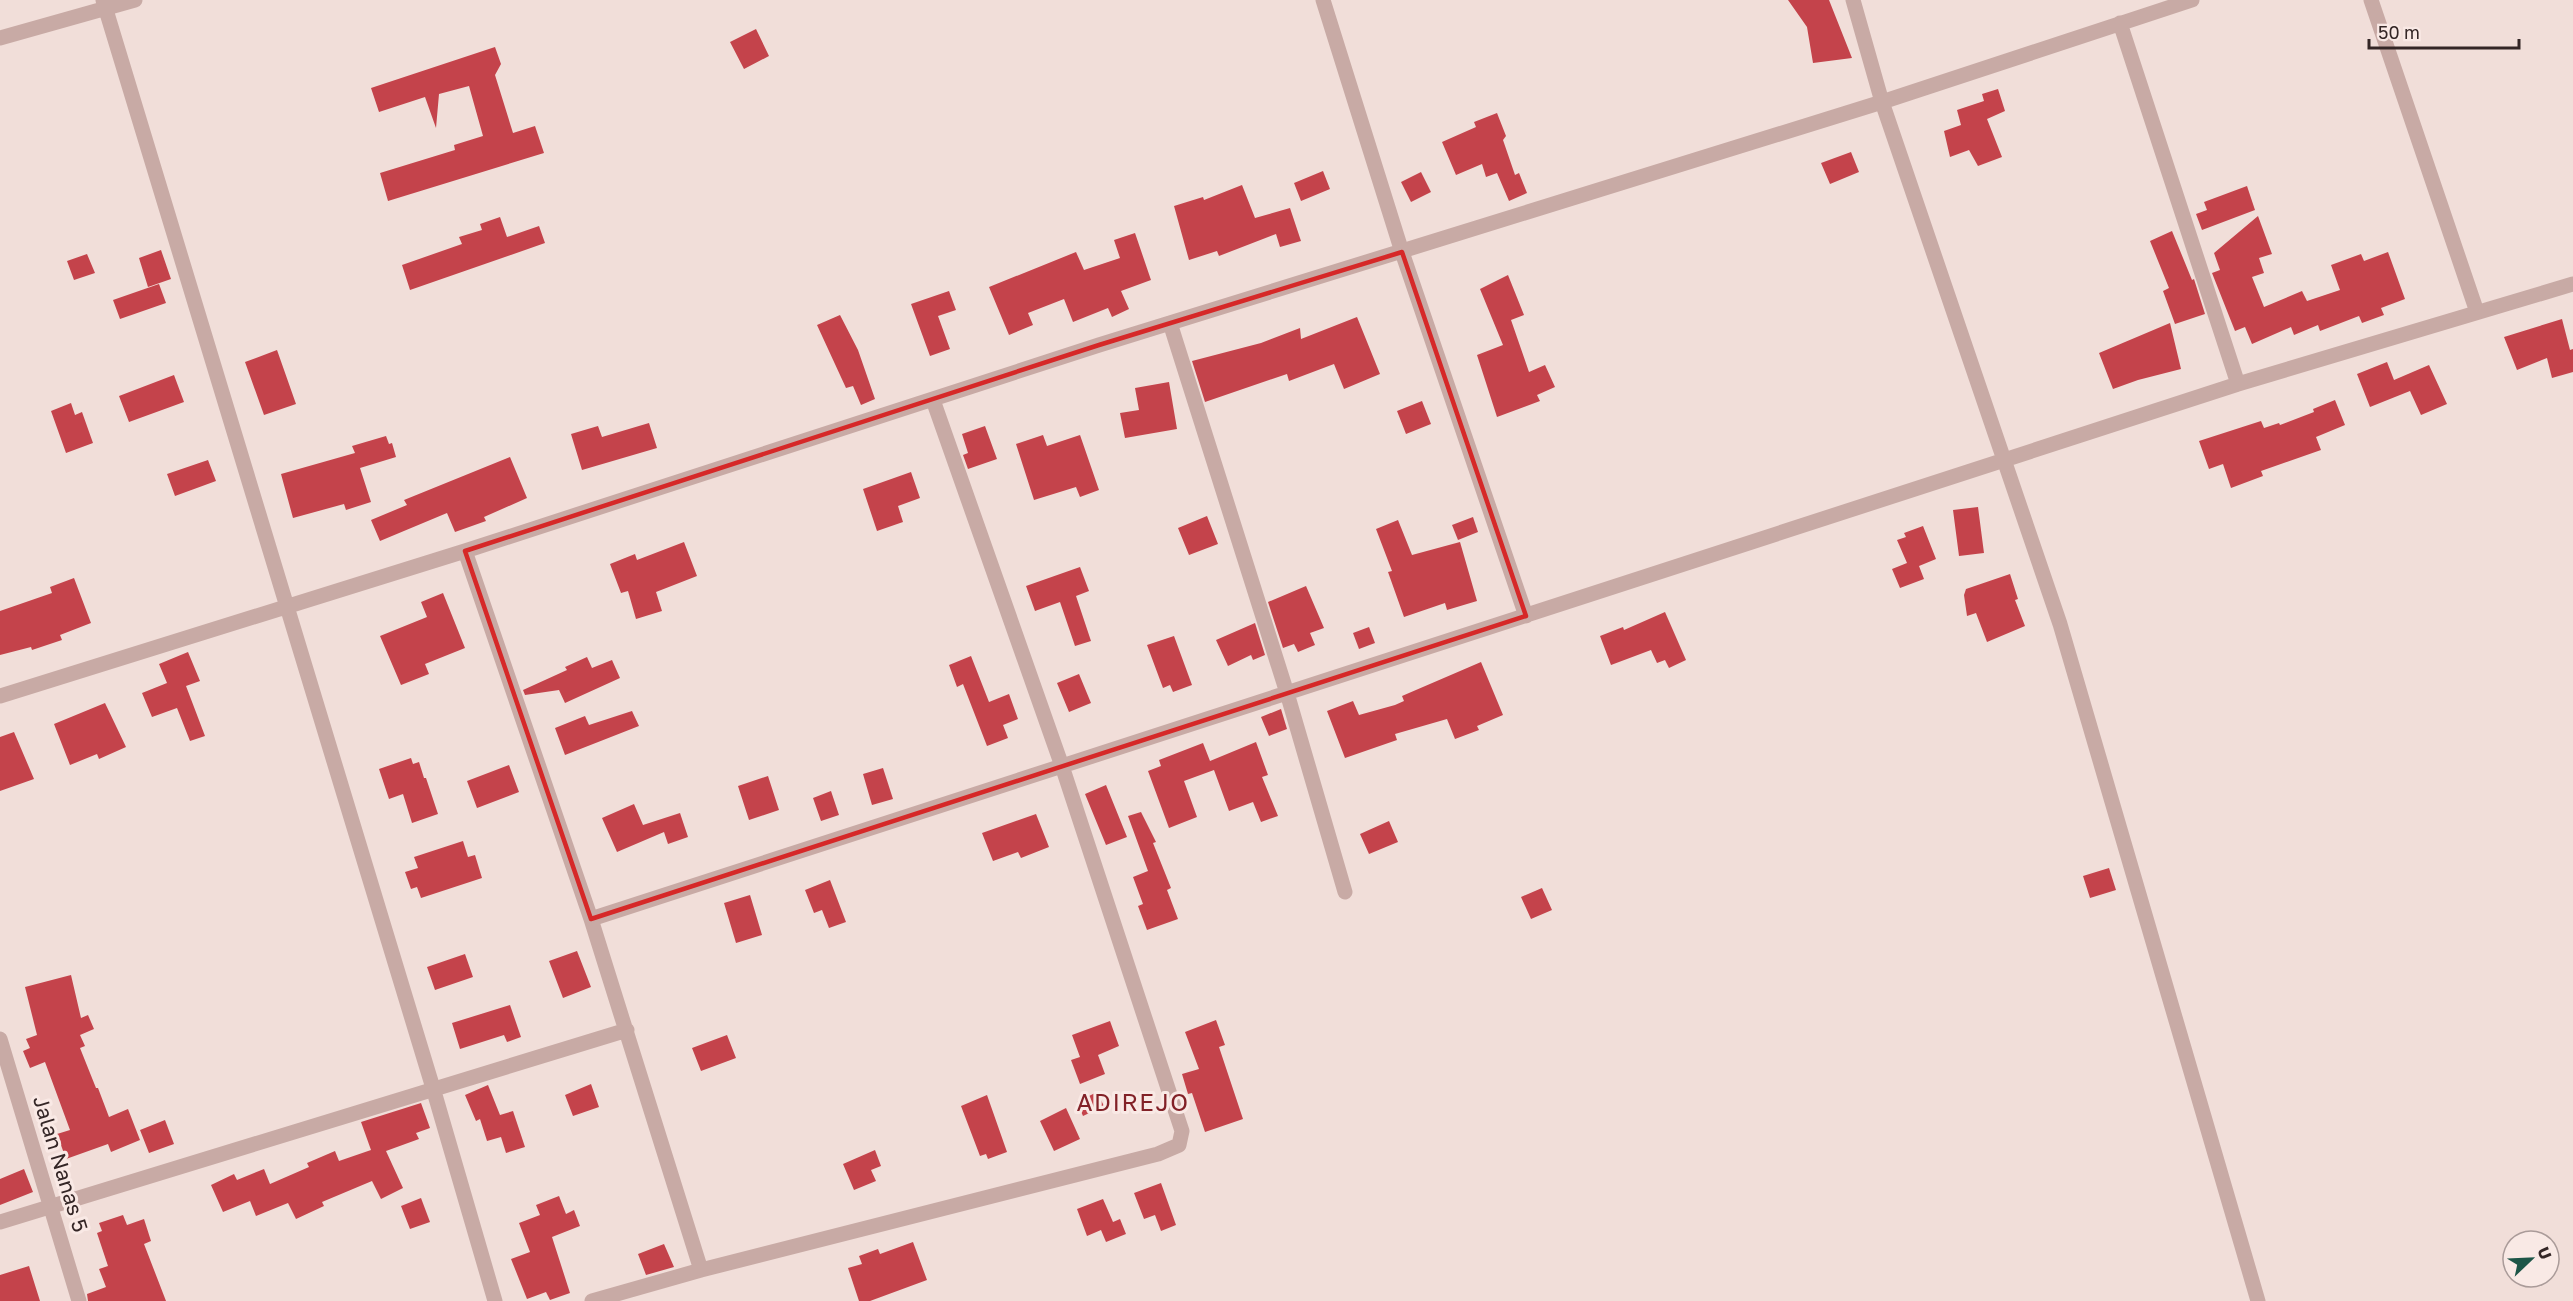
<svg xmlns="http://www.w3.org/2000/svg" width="2573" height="1301" viewBox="0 0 2573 1301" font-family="'Golos Text',sans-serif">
	<rect width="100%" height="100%" fill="#f1ded9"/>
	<path fill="#c4434b" d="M1788,0H1829L1852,58L1813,63L1807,27Z
		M756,29L769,56L744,69L730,42Z
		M495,47L501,64L495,75L513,133L535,126L544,153L388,201L380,173L455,150L454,145L483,136L469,86L439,94L436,128L425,97L379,112L371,88Z
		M1998,89L2005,111L1987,119L2002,157L1978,166L1969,150L1950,157L1944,131L1961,125L1957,110L1984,101L1982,94Z
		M1497,113L1506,136L1503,140L1515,175L1519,173L1527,193L1509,201L1497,173L1486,177L1482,164L1456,175L1442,142L1476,127L1474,122Z
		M1851,152L1859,172L1830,184L1821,163Z
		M1323,171L1330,189L1301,201L1294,183Z
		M1421,172L1431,192L1411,202L1401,182Z
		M1242,185L1255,218L1290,208L1301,241L1280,247L1276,234L1219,256L1217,251L1189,260L1174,206L1203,197L1204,200Z
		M2247,186L2255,210L2202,230L2196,214L2207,210L2204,202Z
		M2258,216L2272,254L2259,258L2264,273L2252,277L2264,307L2302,291L2307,301L2340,290L2331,265L2361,254L2364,261L2388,252L2405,299L2381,308L2384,315L2362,323L2359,316L2320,331L2318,325L2294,335L2291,327L2252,344L2245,327L2235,331L2212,273L2220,270L2214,253Z
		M500,217L507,237L539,226L545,243L410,290L402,265L462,244L459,237L482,230L480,224Z
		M2172,231L2192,280L2194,279L2205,314L2175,324L2163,291L2169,288L2150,241Z
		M1135,233L1151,280L1121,291L1129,309L1112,317L1108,308L1073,322L1064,299L1028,313L1033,325L1009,335L989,287L1076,252L1084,270L1120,258L1114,240Z
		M161,250L171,279L148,287L139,258Z
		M87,254L95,273L74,280L67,261Z
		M1508,275L1524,315L1511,320L1529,372L1545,365L1555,387L1537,395L1540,401L1497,417L1477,355L1503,345L1480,289Z
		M159,284L166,303L120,319L113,300Z
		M949,291L956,310L938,316L950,349L930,356L911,304Z
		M840,315L858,350L875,399L861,405L853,386L846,388L817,325Z
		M1357,317L1380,374L1344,389L1334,364L1289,381L1287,374L1205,402L1192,361L1261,343L1300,328L1301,339Z
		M2562,319L2570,350L2573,349V372L2552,378L2547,358L2517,370L2504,337Z
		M2170,323L2181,369L2138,380L2113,389L2099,353Z
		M277,350L296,404L264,415L245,362Z
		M2387,362L2394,380L2429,365L2447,404L2421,415L2410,391L2370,407L2357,374Z
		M174,375L184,402L129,422L119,396Z
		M1169,382L1177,429L1125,438L1120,413L1139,410L1135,388Z
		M2335,400L2345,425L2316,437L2321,450L2261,471L2263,476L2231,488L2223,464L2209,469L2199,441L2261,421L2264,428L2279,423L2280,425L2314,412L2313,409Z
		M1422,401L1431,424L1406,434L1397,411Z
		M71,403L75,415L82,412L93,443L66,453L51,411Z
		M649,423L657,448L582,470L571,434L598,426L602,437Z
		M985,426L997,459L968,469L963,455L968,453L962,434Z
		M1043,435L1047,446L1080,435L1099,490L1080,497L1076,487L1034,500L1016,444Z
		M386,436L389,444L392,443L396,457L360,468L371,502L346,510L344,504L293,518L281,474L355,453L352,446Z
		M510,457L527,498L484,517L486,521L455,532L447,513L380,541L371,520L407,505L404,500Z
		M208,460L216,481L175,496L167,474Z
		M911,472L920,498L898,506L903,522L877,531L863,489Z
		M1978,507L1984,553L1959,556L1953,510Z
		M1207,516L1218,544L1189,555L1178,528Z
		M1473,517L1478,532L1458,540L1452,525Z
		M1398,520L1412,555L1460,542L1477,601L1447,610L1445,603L1404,617L1388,572L1392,571L1376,529Z
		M1923,526L1936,559L1919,566L1924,579L1900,588L1892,569L1907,563L1897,540L1906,537L1904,533Z
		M684,542L697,576L656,592L662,611L636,619L628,591L621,593L610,564L635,554L637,560Z
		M1080,567L1089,591L1076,596L1091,641L1075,646L1060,602L1035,611L1026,586Z
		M2010,574L2018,599L2015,600L2025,626L1987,642L1976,613L1967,616L1964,595L1966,589Z
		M74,578L91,623L60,635L62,640L32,650L31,647L0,655V611L52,593L50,587Z
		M1306,586L1324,628L1310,633L1315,645L1298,652L1294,644L1283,648L1268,602Z
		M443,593L465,648L425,664L429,674L401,685L380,636L427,617L421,602Z
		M1665,612L1686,660L1669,668L1665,660L1657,663L1651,650L1611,665L1600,636L1623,627L1624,630Z
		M1255,623L1265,655L1253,660L1251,655L1228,666L1216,640Z
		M1369,627L1375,643L1359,649L1353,633Z
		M1174,636L1192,685L1173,692L1170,685L1163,688L1147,645Z
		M188,652L200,681L186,686L205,736L190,741L177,708L152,717L142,693L167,683L159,664Z
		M971,656L989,702L1009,694L1018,719L1003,725L1008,738L987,746L963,684L957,687L949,665Z
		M587,657L592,668L612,660L620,678L565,703L559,690L525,695L523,690L567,670L565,667Z
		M1481,662L1503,715L1477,726L1479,730L1455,739L1447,719L1395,734L1397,740L1345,758L1327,711L1353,701L1359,715L1395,705L1404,701L1402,696Z
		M1079,674L1091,703L1069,712L1057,683Z
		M105,703L126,747L99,759L97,754L70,765L54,724Z
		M1281,709L1287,729L1269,736L1261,717Z
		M632,711L639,726L565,755L555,728L585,716L589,725Z
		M14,732L34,779L0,791V737Z
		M1256,742L1268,775L1262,777L1278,816L1261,822L1253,802L1229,811L1214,770L1184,781L1197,817L1169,828L1148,771L1161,766L1159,760L1203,743L1210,761Z
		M411,758L413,764L419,762L424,778H426L438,814L412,823L403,794L389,799L379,769Z
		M509,765L519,792L477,808L467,781Z
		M883,768L893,799L872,805L863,774Z
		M768,776L779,810L749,820L738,786Z
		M1106,785L1127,837L1106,845L1085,794Z
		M831,791L839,815L821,821L813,798Z
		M634,804L643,825L680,813L688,837L668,844L664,832L617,852L602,818Z
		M1141,812L1156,842L1153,843L1171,888L1167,890L1178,919L1147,930L1138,906L1143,904L1133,877L1148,871L1128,816Z
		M1036,814L1049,847L1021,858L1018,852L993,861L982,833Z
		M1389,821L1398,842L1369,854L1360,834Z
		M463,841L468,857L475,855L482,878L421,898L417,887L411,889L405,872L418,868L414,857Z
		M2109,868L2116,890L2090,898L2083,876Z
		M830,880L846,922L829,928L822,910L814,913L805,890Z
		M1542,888L1552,910L1531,919L1521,897Z
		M750,895L762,935L736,943L724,903Z
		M577,951L591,987L563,998L549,961Z
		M465,954L473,977L435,990L427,967Z
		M71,975L81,1018L88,1015L94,1029L80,1035L85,1046L80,1048L96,1088H98L109,1117L128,1109L140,1140L111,1152L108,1144L66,1159L57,1134L70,1130L45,1062L30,1068L23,1051L30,1048L26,1039L37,1035L25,987Z
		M510,1005L521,1037L507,1042L504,1035L460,1049L452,1023Z
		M1216,1020L1225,1045L1219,1047L1243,1119L1205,1132L1192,1093L1188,1094L1182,1074L1199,1069L1185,1032Z
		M1110,1021L1119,1046L1098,1055L1105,1074L1080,1084L1071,1060L1080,1057L1072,1035Z
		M727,1035L736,1058L701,1071L692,1048Z
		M591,1084L599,1107L573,1116L565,1095Z
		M488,1085L500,1115L513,1111L525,1147L506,1153L501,1137L487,1141L480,1119L476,1121L465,1095Z
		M1097,1092L1104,1106L1083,1116L1077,1102Z
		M987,1095L1007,1152L988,1159L986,1154L980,1156L961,1106Z
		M421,1103L430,1128L416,1133L419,1139L386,1151L403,1188L381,1199L372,1181L322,1202L324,1206L296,1219L288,1203L256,1216L250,1201L223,1212L211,1185L234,1174L237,1180L264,1169L270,1184L309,1167L307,1163L335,1151L339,1161L371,1150L361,1122Z
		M1066,1108L1080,1139L1054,1151L1040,1121Z
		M165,1120L174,1144L149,1153L140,1130Z
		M875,1150L881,1166L871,1170L876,1181L854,1190L843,1164Z
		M24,1169L33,1192L0,1205V1179Z
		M1161,1183L1176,1225L1161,1231L1155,1215L1144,1219L1134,1193Z
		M559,1196L566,1214L574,1210L580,1226L552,1237L570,1293L550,1300L546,1292L527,1299L511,1259L530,1252L519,1223L540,1215L536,1205Z
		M421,1198L430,1222L410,1229L401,1206Z
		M1103,1199L1113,1222L1120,1219L1126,1234L1106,1242L1101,1230L1087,1236L1077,1209Z
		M123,1215L127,1225L144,1219L151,1241L144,1244L166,1301H88L87,1294L106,1287L99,1269L108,1266L97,1233L102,1231L99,1223Z
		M913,1242L927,1280L870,1301H859L848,1268L862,1264L859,1256L878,1249L880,1254Z
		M664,1244L674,1267L646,1275L638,1254Z
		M29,1266L40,1301H0V1275Z"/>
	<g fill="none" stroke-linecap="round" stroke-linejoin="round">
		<path stroke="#c8aaa5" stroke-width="15" d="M103,0L433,1088L495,1301
			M1323,0L1402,252L1526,616
			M1853,0L1882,102L2060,624L2258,1301
			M2371,0L2477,312
			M2120,23L2238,384
			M0,38L135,0
			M1170,323L1287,693L1345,892
			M465,551L591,919L701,1270
			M0,696L465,551L1099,345L1882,102L2192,0
			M591,919L2238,384L2573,284
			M0,1039L79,1301
			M0,1222L627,1030
			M592,1301L701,1270L1158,1154L1179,1145L1182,1131L1062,766L933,400"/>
	</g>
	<path fill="none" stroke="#d62828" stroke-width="4.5" stroke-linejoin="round" d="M1402,252L1526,616L591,919L465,551L1099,345Z"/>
	<g text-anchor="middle" stroke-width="6" stroke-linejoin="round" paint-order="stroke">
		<g font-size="21" fill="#342626" stroke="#f9e9e5">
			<text transform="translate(60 1164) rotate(73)" y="7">Jalan Nanas 5</text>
		</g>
		<g font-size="24" letter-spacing="1.5" fill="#822127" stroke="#f9e9e5">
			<text x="1133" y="1111">ADIREJO</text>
		</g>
	</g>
	<g transform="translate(2531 1259) rotate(67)"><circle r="28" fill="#f9e9e5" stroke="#aa9b99" stroke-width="1.5"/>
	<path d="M0-4.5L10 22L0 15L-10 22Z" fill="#1d5547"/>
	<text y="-9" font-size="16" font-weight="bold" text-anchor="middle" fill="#342626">U</text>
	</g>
	<path d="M2369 39v9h150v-9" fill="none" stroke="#342626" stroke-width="3"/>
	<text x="2378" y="39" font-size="18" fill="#342626" stroke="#f9e9e5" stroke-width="4.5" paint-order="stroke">50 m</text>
</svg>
